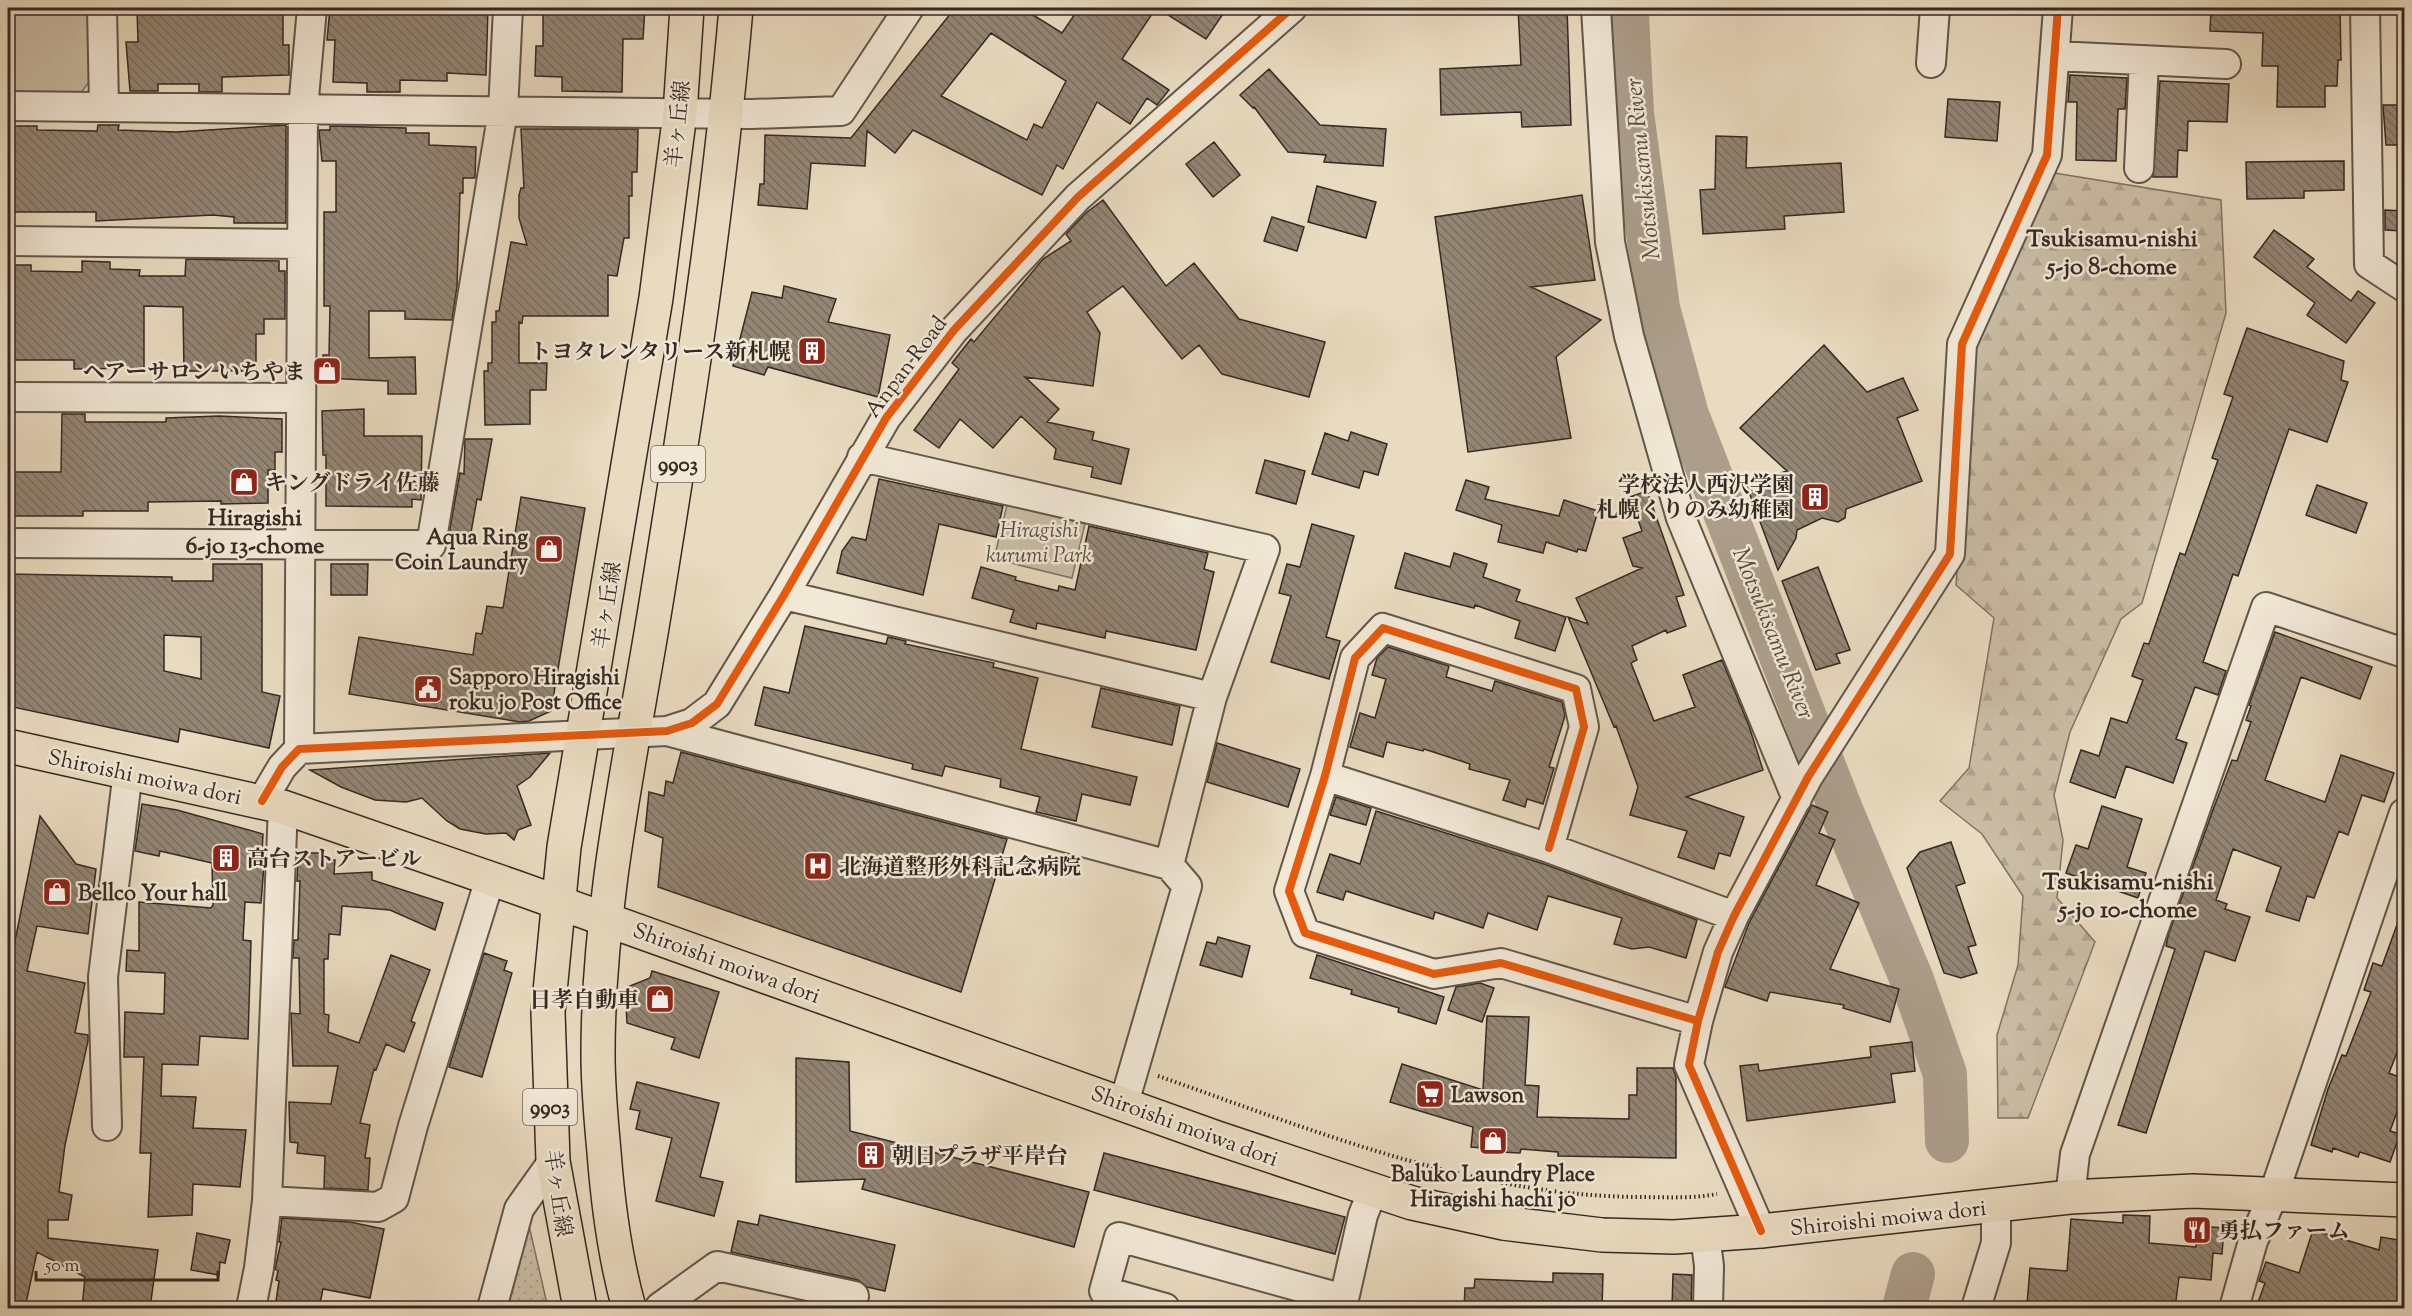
<svg xmlns="http://www.w3.org/2000/svg" width="2412" height="1316" viewBox="0 0 2412 1316" font-family="'Sorts Mill Goudy','Noto Serif JP',serif">
	<defs>
		<pattern id="grass-dots" width="8" height="8" patternUnits="userSpaceOnUse" patternTransform="scale(1.5)"><rect width="8" height="8" fill="#cabda5"/><path d="M2 2h.1M6 6h.1" fill="none" stroke="#aea28e" stroke-width="1.8" stroke-linecap="round"/></pattern>
		<pattern id="forest-firs" width="22" height="20" patternUnits="userSpaceOnUse" patternTransform="scale(1.5)"><rect width="22" height="20" fill="#cabda5"/><path d="M5 1l3.5 6h-7zM16 11l3.5 6h-7z" fill="#aea28e"/></pattern>
		<pattern id="building-back-hatch" width="6" height="6" patternUnits="userSpaceOnUse" patternTransform="scale(1.5)"><rect width="6" height="6" fill="#938675"/><path d="M-1 5l2 2M0 0l6 6M5-1l2 2" fill="none" stroke="#796e60"/></pattern>
	</defs>
	<rect width="100%" height="100%" fill="#e9dbc0"/>
	<filter id="stains"><feTurbulence type="fractalNoise" baseFrequency=".00333" numOctaves="4"/><feColorMatrix values="0 0 0 0 .2 0 0 0 0 .09 0 0 0 0 .02 0 0 0 .5 -.17"/></filter>
	<radialGradient id="worn" r=".72"><stop offset=".6" stop-color="#630" stop-opacity="0"/><stop offset="1" stop-color="#630" stop-opacity=".3"/></radialGradient>
	<path fill="url(#grass-dots)" stroke="#807364" stroke-width="1.5" d="M527,1217L548,1308H502Z"/>
	<path fill="url(#forest-firs)" stroke="#807364" stroke-width="1.5" d="M2048,172L2221,200L2226,313L2142,603L2121,619L2070,732L2054,795L2063,840L2057,898L2095,942L2028,1118H1998L1997,1035L2018,965L2023,896L1982,834L1940,801L1969,768L1994,618L1956,585L1974,346Z"/>
	<path fill="#cabda5" stroke="#807364" stroke-width="1.5" d="M8,8H88L89,82L80,94L8,93Z
		M1007,505L1085,524L1072,578L994,559Z"/>
	<g fill="none" stroke-linecap="round" stroke-linejoin="round">
		<path stroke="#ac9e8b" stroke-width="44" d="M1629,8L1627,15L1632,113L1658,308L1687,415L1841,810L1912,980L1945,1074L1947,1141
			M1904,1308L1913,1274"/>
	</g>
	<path fill="url(#building-back-hatch)" stroke="#352924" stroke-width="1.5" fill-rule="evenodd" d="M137,8H283V45H289V75L222,77V92H199V84H158V91H130L126,42H138Z
		M330,8H383V12H439L440,8H488L486,75L447,73V81L400,80V92H367V83L333,82L335,40H327Z
		M543,8H645L643,39H623L622,92L562,91V77L535,76L536,46H543Z
		M955,8H1022L1062,33L1079,8H1156L1122,59L1169,90L1157,105L1147,98L1130,124L1097,102L1063,169L1057,165L1042,195L913,130L895,153L867,131L865,166L811,163L807,209L758,205L760,184H764L765,135L851,138ZM991,33L1066,81L1042,128L1034,124L1027,140L941,96Z
		M1157,8H1227L1206,39Z
		M1518,8H1567L1571,125L1522,127L1521,112L1441,115L1440,69L1521,65Z
		M2211,8H2340L2341,60H2338L2337,86H2325V107H2277L2278,66H2262L2263,33L2210,31Z
		M1269,69L1320,125L1386,129L1383,166L1324,162L1326,155L1288,152L1254,107L1253,108L1240,95Z
		M2070,75L2127,78L2125,109H2118L2116,161L2076,160L2077,102H2068Z
		M2160,81L2229,84L2227,122L2188,121L2187,151L2178,150L2177,177H2153Z
		M1948,99L2000,102L1997,141L1945,137Z
		M2383,105H2404V145H2386Z
		M98,125H119L118,130L176,132L286,125V223H234V217L213,215L96,221V212H8V126H37V130L97,131Z
		M330,126L406,128V133H429V145L476,147L475,178H463V193H460L457,286L452,320L405,319V311H369V358L415,357L416,394H388V381L324,378L323,355H329L330,306H324V212H336V161H322L319,130H330Z
		M521,129H638L637,172H632V196H629V238H624L617,276L608,275V316H523L522,323L519,322V363H547L546,390H530V424L485,425L484,371H488V363H492V322H496V311H499L511,242L527,245L519,218V195L521,188H524Z
		M1716,136L1747,137L1746,168L1841,163L1844,212L1784,216L1785,229L1703,234L1700,190L1715,189Z
		M1214,142L1240,175L1213,197L1186,164Z
		M2344,161V190L2304,191V198L2247,199L2246,162Z
		M1317,186L1376,202L1366,238L1308,222Z
		M1582,195L1595,280L1531,287L1601,320L1556,357L1571,438L1468,452L1435,217Z
		M1103,200L1166,286L1194,263L1239,319L1325,342L1309,397L1222,374L1199,345L1182,359L1123,286L1087,312L1100,333L1093,386L1025,377L1059,409L1047,422L1094,432L1092,440L1129,449L1121,484L1091,477L1093,467L1054,459L1056,449L1021,416L993,448L960,419L939,448L914,430L959,369L952,363L971,339L974,342L1043,259L1071,241L1066,234L1086,213Z
		M2385,210L2404,211V231L2385,230Z
		M1272,217L1304,227L1297,251L1264,241Z
		M2274,230L2314,259L2307,267L2351,301L2358,291L2375,303L2346,343L2307,315L2315,303L2254,257Z
		M186,259L279,261V271H285V319H264V334H256V371H184L183,307L144,306V368L74,369V360H8V265H31V271L82,272V261L110,262V269L140,270L139,276H185Z
		M784,286L836,299L828,322L890,335L878,397L768,367L764,375L733,366L752,292L782,298Z
		M2247,328L2344,361L2341,380L2348,382L2327,442L2289,429L2238,576L2233,574L2203,662L2226,671L2218,695L2195,687L2176,739L2187,743L2173,783L2126,766L2115,798L2070,782L2081,750L2099,756L2111,718L2127,723L2143,680L2132,676L2144,643L2149,644L2180,553L2185,555L2218,460L2212,458L2233,397L2224,394Z
		M1824,345L1867,392L1903,378L1918,410L1897,418L1922,481L1846,509L1845,518L1838,522L1822,518L1797,530L1796,538L1778,570L1746,484L1787,471L1740,428Z
		M364,409V436H422L421,500L412,499V507L326,506V455H323L322,411Z
		M62,414H85V422H166V418L219,416L282,419V452H275V470H268V503L221,504V501L148,502V511H83V516H8V472H61Z
		M1351,432L1387,444L1378,475L1364,471L1359,488L1312,474L1325,433L1348,441Z
		M465,439H492L481,500L477,499L470,538L449,534L460,473L464,474Z
		M1265,460L1305,471L1296,504L1256,493Z
		M879,479L1003,506L996,537L939,524L923,595L837,573L842,551L852,537L866,540Z
		M1466,480L1489,487L1485,499L1559,516L1564,500L1598,511L1586,551L1578,549L1577,552L1546,542L1543,553L1498,542L1502,525L1456,510Z
		M2317,485L2367,503L2356,533L2306,515Z
		M1647,491L1684,595L1676,597L1686,626L1667,633L1666,630L1632,646L1637,660L1631,663L1654,721L1695,707L1683,675L1722,660L1749,726L1763,770L1686,797L1744,817L1730,856L1719,853L1714,869L1678,857L1687,831L1630,815L1638,787L1616,726L1614,727L1568,617L1588,624L1576,598L1642,568L1633,566L1623,538L1642,531L1630,497Z
		M521,497L585,508L551,711L529,721L520,722L349,694L359,637L473,655L476,633L482,634L487,606L503,608Z
		M1312,524L1354,536L1326,637L1340,641L1329,679L1271,662L1291,596L1279,593L1287,564L1300,567Z
		M1089,526L1208,553L1204,569L1214,572L1196,650L1106,631L1105,638L1037,623L1036,629L1010,622L1014,610L972,598L981,567L1016,577L1015,580L1058,591L1059,586L1075,590Z
		M1405,553L1450,567L1454,553L1487,564L1483,577L1520,590L1516,601L1566,617L1555,651L1515,638L1520,621L1475,605L1474,608L1395,588Z
		M213,564H262V692L280,696L269,748L180,729L178,742L8,706V574L172,577V581H213ZM164,635L201,637V679L164,671Z
		M331,564H368L367,595H331Z
		M1818,567L1850,650L1836,654L1840,663L1816,670L1782,581Z
		M805,626L886,644L888,637L906,641L905,644L994,663L993,667L1038,678L1021,749L1137,777L1130,805L1082,794L1076,821L1036,812L1040,797L1000,787L1001,779L945,766L942,776L912,769L913,764L755,725L764,687L789,693Z
		M2275,632L2372,667L2360,699L2301,677L2265,780L2325,802L2341,755L2394,773L2384,802L2362,795L2348,835L2339,831L2314,898L2307,896L2299,921L2266,911L2281,867L2233,849L2216,900L2227,904L2225,909L2250,917L2235,961L2205,951L2146,1133L2118,1125L2175,949L2166,946L2168,936L2213,810L2232,760L2237,761L2251,722L2246,720L2251,706L2249,705Z
		M1388,647L1449,666L1446,677L1492,691L1495,681L1562,702L1565,716L1549,767L1554,768L1543,804L1527,799L1525,807L1503,800L1510,780L1469,769L1470,764L1424,749L1423,751L1387,742L1383,757L1350,747L1360,713L1375,718L1386,679L1372,675L1377,658Z
		M1101,688L1180,706L1172,745L1092,727Z
		M1217,743L1300,769L1288,807L1207,782Z
		M681,752L1007,839L961,992L658,887L663,838L645,831L649,792L664,796L666,781L673,783Z
		M550,753L530,777L517,786L531,825L518,830L514,840L506,833L486,834L460,829L447,821L422,798L406,802L375,800L341,787L310,770Z
		M1336,797L1371,808L1366,825L1330,815Z
		M142,804L177,810L263,834L262,853H265L261,903L245,902L243,940L251,941L248,1039L200,1036L198,1065L162,1064L161,1096L196,1097L193,1128L246,1130L240,1187L193,1184L192,1215L148,1217L151,1153H140L144,1057H124L125,1012L164,1014L165,973L126,971L127,950L139,951V902L211,908L213,905L212,863L160,851L159,856L135,851Z
		M1812,805L1828,812L1819,833L1835,840L1816,885L1859,903L1830,969L1899,989L1890,1022L1843,1008L1844,1005L1770,992L1767,1001L1725,987L1749,923Z
		M2102,806L2142,819L2127,867L2146,873L2138,898L2066,873L2076,845L2088,849Z
		M1376,811L1544,864L1697,920L1686,958L1649,947L1632,949L1614,944L1622,918L1548,896L1537,930L1488,913L1483,928L1435,912L1433,919L1346,891L1343,900L1317,892L1330,854L1360,864Z
		M40,816L76,864L96,869L88,934L37,926L27,971L85,983L75,1033L88,1035V1041L65,1145L59,1192L72,1195L68,1220H48V1238L158,1250L150,1308H82L85,1277L37,1252L25,1308H8V944L14,946Z
		M1951,842L1965,883L1956,886L1976,945L1968,947L1977,973L1961,978L1944,973L1907,868L1920,852Z
		M298,853H321L322,860H335L334,874L372,872V880L443,903L435,930L390,910L342,906L340,935L329,934L328,959H324V1014L329,1015L328,1032L359,1043L391,955L430,970L411,1021L415,1023L404,1052L386,1044L376,1070L374,1069L360,1123L370,1125L365,1158H370L368,1190L324,1188L325,1156L297,1153L298,1143L290,1142L289,1102L331,1104L338,1066H293L291,1013L300,1014L299,958H293L294,940H298L300,881H297Z
		M2402,911L2404,912V1035L2389,1073L2404,1079V1093L2390,1131L2400,1134L2390,1162L2360,1152L2358,1157L2333,1148L2332,1152L2311,1145L2328,1089L2342,1055L2346,1056L2371,992L2364,990L2373,963L2382,966Z
		M1218,937L1250,946L1242,977L1200,965L1207,942L1216,944Z
		M484,953L507,961L504,970L512,973L482,1077L449,1067Z
		M1317,955L1444,997L1436,1024L1398,1012L1399,1008L1351,994L1352,990L1310,978Z
		M652,971L719,992L699,1058L671,1049L675,1038L627,1023L625,988L650,978Z
		M1480,983L1494,988L1482,1022L1448,1010L1456,987Z
		M1487,1016L1529,1017L1525,1085L1539,1086L1537,1117L1629,1119V1095H1637V1068H1673L1676,1077V1158L1558,1156V1152L1521,1149L1520,1153L1482,1151L1483,1148L1471,1147L1473,1127L1390,1102L1402,1064L1483,1090Z
		M1912,1042L1915,1071L1891,1074L1895,1102L1747,1121L1740,1066L1758,1064L1759,1071L1871,1057L1870,1047Z
		M796,1058L849,1062L850,1131L1089,1192L1074,1247L862,1189L865,1179L796,1182Z
		M637,1082L719,1103L700,1177L723,1182L714,1216L656,1201L672,1138L636,1129L640,1111L630,1109Z
		M1104,1153L1345,1217L1335,1254L1094,1190Z
		M760,1215L895,1245L885,1291L867,1287L858,1280L731,1252L738,1221L758,1225Z
		M2123,1215L2150,1216L2149,1243L2196,1247L2197,1226L2224,1228L2222,1254L2213,1253L2211,1280L2179,1277L2175,1308H2081L2027,1304L2030,1268L2067,1271L2071,1219L2123,1223Z
		M282,1218L350,1222L384,1229L370,1298L323,1289L319,1308H275L279,1281L276,1280L278,1271L275,1269L281,1242H279Z
		M2313,1230L2379,1250L2381,1237L2404,1241V1307L2389,1304L2388,1308H2256L2265,1283L2259,1281L2266,1262L2299,1273Z
		M197,1233L230,1240L225,1263L220,1262L219,1275L191,1270Z
		M1553,1273L1603,1274L1602,1308H1464L1465,1288H1474L1475,1279L1553,1282Z
		M1673,1274L1692,1275L1691,1308H1672Z"/>
	<g fill="none" stroke-linecap="round" stroke-linejoin="round">
		<g stroke="#62564b" stroke-width="32">
			<path id="minor" d="M102,8L104,106
				M1596,8L1610,242L1629,336L1681,518L1797,799
				M2365,8L2369,264L2404,287
				M2055,56L2226,64
				M1931,63L1935,8
				M8,106L752,114L841,111L909,8
				M2139,168L2144,60
				M8,241L302,244
				M8,397L300,398
				M862,457L1265,549L1212,697L1169,865L1187,886L1124,1103
				M8,543L431,545L503,111L508,8
				M784,595L1212,697
				M667,731L1169,865
				M299,749L303,109L312,8
				M1325,776L1549,848L1734,916
				M262,801L282,767L299,749L667,731L692,723L717,704L784,595L886,418L954,330L1078,197L1292,8
				M283,807L267,1201L378,1207L394,1198L413,1126L490,879
				M1549,848L1584,727L1576,689L1383,628L1355,658L1325,776L1289,891L1305,933L1434,974L1501,963L1698,1021
				M107,1126L103,977L128,771
				M2070,1197L2075,1154L2266,607L2404,653
				M1761,1231L1689,1065L1698,1021L1718,952L1734,916L1808,777L1950,554L1962,344L2047,155L2058,8
				M1705,1235L1709,1266L1708,1308
				M660,1307L717,1266L854,1296
				M251,1308L259,1268L267,1201
				M492,1308L519,1209L553,1161
				M1165,1308L1104,1291L1119,1237L1344,1299
				M1342,1308L1363,1215L1373,1190
				M1976,1308L1996,1243V1205
				M2234,1308L2253,1241L2274,1193L2404,813"/>
		</g>
		<g stroke="#352924" stroke-width="36">
			<path id="major" d="M8,746L283,807L515,887L1217,1138L1412,1203L1503,1223L1602,1235L1674,1237L1761,1231L2070,1197L2193,1191L2404,1200
				M580,1308L553,1161L548,1012L564,847L656,298L680,113L687,8
				M629,1308C615,1258 608,1205 604,1152C601,1120 598,1086 598,1054C598,901 632,752 656,603C688,405 719,207 736,8"/>
		</g>
		<path stroke="#352924" stroke-width="4" stroke-dasharray="1.5 3" stroke-linecap="butt" d="M1158,1076C1313,1130 1470,1195 1636,1197C1663,1197 1691,1199 1717,1194"/>
		<use href="#minor" stroke="#f1e8d6" stroke-width="28"/>
		<use href="#major" stroke="#e9dbc0" stroke-width="33"/>
		<g stroke="#f1e8d6" stroke-width="11">
			<path id="cycleway" d="M262,801L282,767L299,749L667,731L692,723L717,704L784,595L886,418L954,330L1078,197L1292,8
				M1549,848L1584,727L1576,689L1383,628L1355,658L1325,776L1289,891L1305,933L1434,974L1501,963L1698,1021
				M1761,1231L1689,1065L1698,1021L1718,952L1734,916L1808,777L1950,554L1962,344L2047,155L2058,8"/>
		</g>
		<use href="#cycleway" stroke="#e8590c" stroke-width="8"/>
	</g>
	<defs>
		<g id="building-square" transform="scale(1.5)"><rect x="-9" y="-9" width="18" height="18" rx="4" fill="#8f2418" stroke="#f1e8d6"/><path d="M-4-6H4V6H1V3H-1V6H-4ZM-2.5-4.3h1.7v1.8h-1.7ZM.8-4.3h1.7v1.8H.8ZM-2.5-1h1.7V.8h-1.7ZM.8-1h1.7V.8H.8Z" fill="#fff"/></g>
		<g id="shop-square" transform="scale(1.5)"><rect x="-9" y="-9" width="18" height="18" rx="4" fill="#8f2418" stroke="#f1e8d6"/><path d="M-5-2.5h2.3a2.7 3.5 0 0 1 5.4 0H5L5.5 6h-11ZM-1.5-2.5h3a1.5 2.3 0 0 0-3 0Z" fill="#fff"/></g>
		<g id="civic-square" transform="scale(1.5)"><rect x="-9" y="-9" width="18" height="18" rx="4" fill="#8f2418" stroke="#f1e8d6"/><path d="M-.6-6.5H3V-4.5H.6V-3L4-1V1h2V6H-6V1h2V-1L-.6-3ZM-1.2 2.5V6h2.4V2.5Z" fill="#fff"/></g>
		<g id="hospital-square" transform="scale(1.5)"><rect x="-9" y="-9" width="18" height="18" rx="4" fill="#8f2418" stroke="#f1e8d6"/><path d="M-5-5h3v3.5h4V-5h3V5h-3V1.5h-4V5h-3Z" fill="#fff"/></g>
		<g id="supermarket-square" transform="scale(1.5)"><rect x="-9" y="-9" width="18" height="18" rx="4" fill="#8f2418" stroke="#f1e8d6"/><path d="M-6-5.5h2.5l.6 2H6L4.5 2H-2.5L-4.4-4H-6ZM-1.5 3.2a1.3 1.3 0 1 0 .1 0ZM3 3.2a1.3 1.3 0 1 0 .1 0Z" fill="#fff"/></g>
		<g id="restaurant-square" transform="scale(1.5)"><rect x="-9" y="-9" width="18" height="18" rx="4" fill="#8f2418" stroke="#f1e8d6"/><path d="M-5-6h1v4h1v-4h1v4h1v-4h1v5L-1.5 .5V6h-2V.5L-5-1ZM5-6V6H3V1.5H1.5Q1.5-4 5-6Z" fill="#fff"/></g>
	</defs>
	<g fill-rule="evenodd">
		<use href="#building-square" x="812" y="351"/>
		<use href="#shop-square" x="327" y="371"/>
		<use href="#shop-square" x="244" y="482"/>
		<use href="#building-square" x="1815" y="497"/>
		<use href="#shop-square" x="549" y="549"/>
		<use href="#civic-square" x="428" y="689"/>
		<use href="#building-square" x="226" y="858"/>
		<use href="#hospital-square" x="818" y="866"/>
		<use href="#shop-square" x="57" y="892"/>
		<use href="#shop-square" x="660" y="999"/>
		<use href="#supermarket-square" x="1430" y="1094"/>
		<use href="#shop-square" x="1493" y="1141"/>
		<use href="#building-square" x="871" y="1155"/>
		<use href="#restaurant-square" x="2197" y="1230"/>
	</g>
	<g text-anchor="middle" stroke-width="5" stroke-linejoin="round" paint-order="stroke">
		<g fill="#f1e8d6" stroke="#6d6259" stroke-width="1.5">
			<rect x="651" y="446" width="54" height="36" rx="4.5"/>
			<rect x="523" y="1089" width="54" height="36" rx="4.5"/>
		</g>
		<g font-size="21" font-weight="bold" fill="#352924">
			<text x="678" y="471">9903</text>
			<text x="550" y="1114">9903</text>
		</g>
		<g font-size="22" fill="#352924" stroke="#f1e8d6">
			<text transform="translate(677 124) rotate(-84)" y="8">羊ヶ丘線</text>
			<text transform="translate(905 366) rotate(-53)" y="8">Anpan Road</text>
			<text transform="translate(606 605) rotate(-81)" y="8">羊ヶ丘線</text>
			<text transform="translate(145 776) rotate(12)" y="8">Shiroishi moiwa dori</text>
			<text transform="translate(727 962) rotate(20)" y="8">Shiroishi moiwa dori</text>
			<text transform="translate(1185 1125) rotate(20)" y="8">Shiroishi moiwa dori</text>
			<text transform="translate(559 1193) rotate(82)" y="8">羊ヶ丘線</text>
			<text transform="translate(1888 1217) rotate(-6)" y="8">Shiroishi moiwa dori</text>
		</g>
		<g font-size="22" font-weight="bold" fill="#352924" stroke="#f1e8d6" text-anchor="start">
			<text x="791" y="359" text-anchor="end">トヨタレンタリース新札幌</text>
			<text x="306" y="379" text-anchor="end">ヘアーサロン いちやま</text>
			<text x="265" y="490">キングドライ佐藤</text>
			<text x="1794" y="492" text-anchor="end">学校法人西沢学園<tspan x="1794" dy="25">札幌くりのみ幼稚園</tspan></text>
			<text x="528" y="544" text-anchor="end">Aqua Ring<tspan x="528" dy="25">Coin Laundry</tspan></text>
			<text x="449" y="684">Sapporo Hiragishi<tspan x="449" dy="25">roku jo Post Office</tspan></text>
			<text x="247" y="866">高台ストアービル</text>
			<text x="839" y="874">北海道整形外科記念病院</text>
			<text x="78" y="900">Bellco Your hall</text>
			<text x="639" y="1007" text-anchor="end">日孝自動車</text>
			<text x="1451" y="1102">Lawson</text>
			<text x="892" y="1163">朝日プラザ平岸台</text>
			<text x="1493" y="1181" text-anchor="middle">Baluko Laundry Place<tspan x="1493" dy="25">Hiragishi hachi jo</tspan></text>
			<text x="2218" y="1238">勇払ファーム</text>
		</g>
		<g font-size="22" font-style="italic" fill="#5a4e44" stroke="#f1e8d6">
			<text x="1039" y="537">Hiragishi<tspan x="1039" dy="25">kurumi Park</tspan></text>
		</g>
		<g font-size="24" font-style="italic" fill="#594c43" stroke="#f1e8d6">
			<text transform="translate(1642 169) rotate(-96)" y="8">Motsukisamu River</text>
			<text transform="translate(1774 633) rotate(68)" y="8">Motsukisamu River</text>
		</g>
		<g font-size="24" font-weight="bold" fill="#352924" stroke="#f1e8d6">
			<text x="2112" y="246">Tsukisamu-nishi<tspan x="2112" dy="28">5-jo 8-chome</tspan></text>
			<text x="255" y="525">Hiragishi<tspan x="255" dy="28">6-jo 13-chome</tspan></text>
			<text x="2128" y="889">Tsukisamu-nishi<tspan x="2128" dy="28">5-jo 10-chome</tspan></text>
		</g>
	</g>
	<rect width="2412" height="1316" fill="none" stroke="#e9dbc0" stroke-width="30"/>
	<rect x="9" y="9" width="2394" height="1298" fill="none" stroke="#352924" stroke-width="3"/>
	<rect x="15" y="15" width="2382" height="1286" fill="none" stroke="#352924" stroke-width="1.5"/>
	<path d="M36 1271v9h182v-9" fill="none" stroke="#352924" stroke-width="3"/>
	<text x="45" y="1271" font-size="18" fill="#352924" stroke="#f1e8d6" stroke-width="4.5" paint-order="stroke">50 m</text>
	<rect width="100%" height="100%" filter="url(#stains)"/>
	<rect width="100%" height="100%" fill="url(#worn)"/>
</svg>
